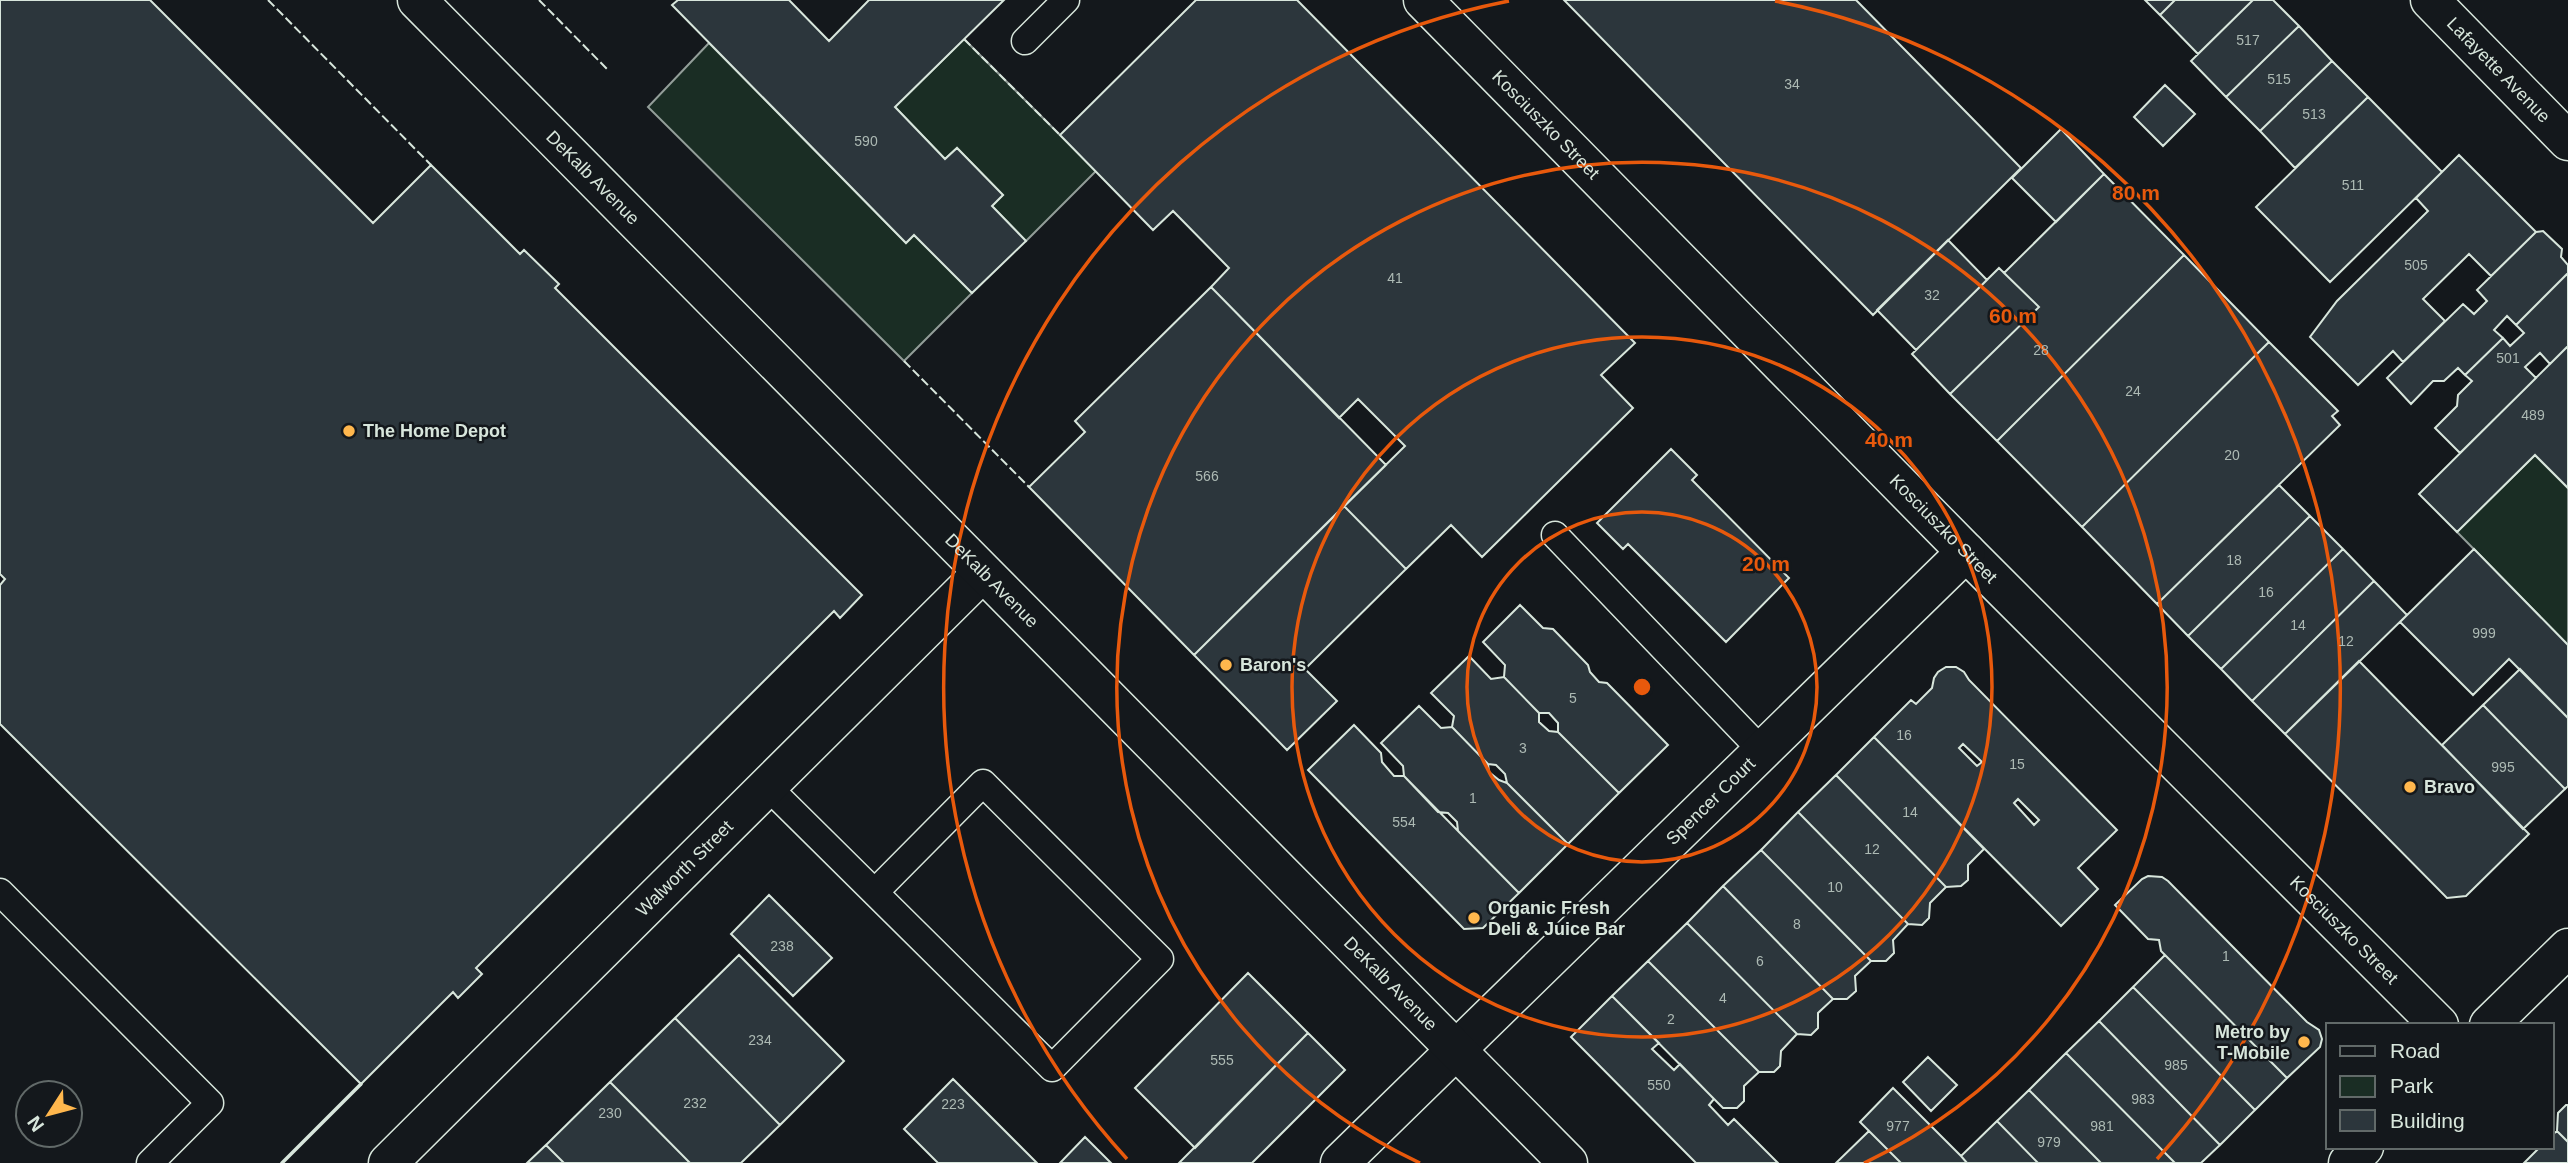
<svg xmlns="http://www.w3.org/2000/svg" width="2568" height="1163" viewBox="0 0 2568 1163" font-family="Helvetica,sans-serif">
	<rect width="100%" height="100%" fill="#14181c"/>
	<path fill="#1a2d24" stroke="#939e99" stroke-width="2" d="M964,39L1096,171L1026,241L992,206L1003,195L957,148L945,159L895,107Z
		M709,43L906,243L914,235L972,293L904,361L648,107Z
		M2535,455L2568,488V645L2457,532Z"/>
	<path fill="#2c363c" stroke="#d8e6dc" stroke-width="2" fill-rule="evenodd" d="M0,0H150L373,223L431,165L520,254L524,250L559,284L555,288L862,595L840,618L834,611L476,968L482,974L458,998L453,992L361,1084L0,724V585L5,579L0,574Z
		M678,0H789L829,41L869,0H1004L895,107L945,159L957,148L1003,195L992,206L1026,241L972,293L914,235L906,243L672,5Z
		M1196,0H1297L1635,343L1601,375L1633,408L1482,557L1451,525L1406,569L1344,506L1405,446L1358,399L1339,418L1211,287L1229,268L1173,211L1153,230L1060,135Z
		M1564,0H1856L2021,168L1873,315Z
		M2145,0H2175L2160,15Z
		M2175,0H2253L2198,54L2160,15Z
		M2253,0H2273L2299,26L2226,97L2191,61Z
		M2299,26L2332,61L2260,131L2226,97Z
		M2332,61L2368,97L2295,168L2260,131Z
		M2165,85L2195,114L2163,146L2134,117Z
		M2368,97L2442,172L2330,282L2256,207Z
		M2061,129L2104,174L2056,222L2012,178Z
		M2459,155L2536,232L2491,276L2469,254L2423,299L2445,321L2403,362L2393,351L2358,385L2310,337L2337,301L2428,211L2416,198Z
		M2104,174L2184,255L1997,441L1950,394L2039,307L2004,273Z
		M2543,231L2562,249L2561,257L2568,265V273L2516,325L2507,316L2494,330L2503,338L2465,375L2458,368L2444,381H2433L2411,404L2387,378L2463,304L2474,314L2487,301L2477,290L2536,232Z
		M1948,240L1987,280L1916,350L1877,310Z
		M2184,255L2269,342L2082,527L1997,441Z
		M1999,268L2039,307L1950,394L1912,354Z
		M2568,273V346L2550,364L2540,353L2525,367L2536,378L2460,453L2435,428L2457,406L2458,395L2472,381L2465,375L2503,338L2510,346L2524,333L2516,325Z
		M1211,287L1386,465L1194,655L1029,487L1085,432L1075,421Z
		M2269,342L2338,411L2332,416L2340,425L2157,604L2082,527Z
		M2568,346V488L2535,455L2457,532L2419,494Z
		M1671,449L1697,475L1692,480L1789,578L1726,642L1628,544L1623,549L1597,523Z
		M2279,485L2310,516L2188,636L2157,604Z
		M1344,506L1406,569L1305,669L1337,701L1287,750L1194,655Z
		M2310,516L2343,549L2221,669L2188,636Z
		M2343,549L2374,581L2252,701L2221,669Z
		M2474,549L2568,645V718L2509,659L2473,695L2400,622Z
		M2374,581L2407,615L2285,734L2252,701Z
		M1520,605L1543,628L1553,629L1588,665L1590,672L1599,682L1607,683L1668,745L1619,793L1558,732V723L1549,713H1539L1504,677L1505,665L1483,642Z
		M1469,656L1491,679L1504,677L1539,713V722L1549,731L1558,732L1619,793L1568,844L1507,783L1505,774L1496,765L1488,764L1452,727L1454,716L1431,693Z
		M2359,661L2529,834L2466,896L2447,898L2285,734Z
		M1946,667H1956L1964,672L1969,680L2117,830L2078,868L2098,889L2061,926L1874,737L1911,700L1916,704L1932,688L1934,678L1938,672ZM1963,744L1982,762L1977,766L1959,748ZM2018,799L2039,820L2034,825L2014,803Z
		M2520,669L2568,718V786L2565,789L2483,705Z
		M2483,705L2565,789L2523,829L2442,745Z
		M1419,706L1441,728L1452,727L1488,764L1489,772L1499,780L1507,783L1568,844L1519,893L1458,831L1457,822L1448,813L1438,812L1404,776L1403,766L1381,743Z
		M1354,725L1381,753L1382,762L1394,776H1404L1519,893L1483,928L1464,929L1308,770Z
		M1874,737L1984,849L1968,865V880L1961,886L1946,887L1836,775Z
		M1836,775L1946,887L1930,903L1929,918L1922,925L1908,924L1798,812Z
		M1798,812L1908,924L1893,940L1894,953L1886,961H1871L1761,850Z
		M1761,850L1871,961L1855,976L1856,991L1847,999H1833L1723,886Z
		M2148,876L2162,877L2168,881L2307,1022L2319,1030L2322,1039L2320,1047L2287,1078L2161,951L2159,940L2148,939L2115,905L2142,879Z
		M1723,886L1833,999L1818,1013V1028L1811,1035L1797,1034L1687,923Z
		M769,895L832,958L793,996L731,934Z
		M1687,923L1797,1034L1781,1051L1780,1066L1774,1072H1759L1648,961Z
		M739,955L844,1061L780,1125L675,1018Z
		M2165,955L2287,1078L2255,1110L2133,987Z
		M1648,961L1759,1072L1744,1086V1101L1737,1108H1723L1612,996Z
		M1248,973L1308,1033L1195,1148L1135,1088Z
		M2133,987L2255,1110L2220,1145L2099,1021Z
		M1612,996L1659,1043L1652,1049L1674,1070L1680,1064L1714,1099L1709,1105L1728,1125L1734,1119L1778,1163H1696L1571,1037Z
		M675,1018L780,1125L741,1163H690L610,1082Z
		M2099,1021L2220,1145L2201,1163H2175L2066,1053Z
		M1308,1033L1345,1070L1252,1163H1179Z
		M2066,1053L2175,1163H2101L2029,1090Z
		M1928,1057L1957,1085L1931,1111L1903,1082Z
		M953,1079L1037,1163H938L904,1129Z
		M610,1082L690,1163H564L546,1145Z
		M1893,1088L1961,1156L1967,1163H1901L1860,1122Z
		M2029,1090L2101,1163H2038L1997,1121Z
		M2566,1105H2568V1142L2557,1131L2558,1113Z
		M1997,1121L2038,1163H1967L1961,1156Z
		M1869,1131L1901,1163H1836Z
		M2557,1131L2568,1142V1163H2524L2540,1147H2552V1135Z
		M1085,1137L1111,1163H1060Z
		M546,1145L564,1163H527Z"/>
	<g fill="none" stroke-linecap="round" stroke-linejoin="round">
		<g stroke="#d8e6dc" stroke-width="29">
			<path id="service" d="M1025,41L1066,0
				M1555,535L1762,751
				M767,786L1052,1068L1160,959L983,783L875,892
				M0,892L210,1103L150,1163"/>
		</g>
		<g stroke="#d8e6dc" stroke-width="41">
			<g id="minor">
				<path id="s1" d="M1423,0L1966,552L2439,1025"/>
				<path id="s2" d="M388,1163L982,573"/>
				<path id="s3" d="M1340,1163L1966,552"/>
			</g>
		</g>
		<g stroke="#d8e6dc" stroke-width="41">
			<g id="secondary">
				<path id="s4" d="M417,0L1568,1163"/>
				<path id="s5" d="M2430,0L2568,141"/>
				<path d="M2489,1025L2568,948"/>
				<path d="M2348,1163L2364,1147"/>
			</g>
		</g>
		<use href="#service" stroke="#14181c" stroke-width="26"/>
		<use href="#minor" stroke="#14181c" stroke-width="38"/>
		<use href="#secondary" stroke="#14181c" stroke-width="38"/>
		<path stroke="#d8e6dc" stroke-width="2" stroke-dasharray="9 3.5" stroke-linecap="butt" d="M268,0L431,165
			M539,0L607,69
			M964,39L1060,135
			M904,361L1029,487"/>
		<path stroke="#d8e6dc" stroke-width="3.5" d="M282,1163L361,1084"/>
	</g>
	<g fill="none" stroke="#e8590c" stroke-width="3.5">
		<circle cx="1642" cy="687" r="175"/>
		<circle cx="1642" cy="687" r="350"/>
		<path d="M1420 1163A525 525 0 1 1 1864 1163"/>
		<path d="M1127 1159A699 699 0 0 1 1509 1M1775 1A699 699 0 0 1 2157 1159"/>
	</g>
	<g fill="#ffb74d" stroke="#14181c" stroke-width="2.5">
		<circle cx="349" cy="431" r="7"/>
		<circle cx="1226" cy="665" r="7"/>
		<circle cx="2410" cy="787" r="7"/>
		<circle cx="1474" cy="918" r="7"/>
		<circle cx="2304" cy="1042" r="7"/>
	</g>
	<g text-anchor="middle" stroke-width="5" stroke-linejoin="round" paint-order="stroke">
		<g font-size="14" fill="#adbab4">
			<text x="2248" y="45">517</text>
			<text x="2279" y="84">515</text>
			<text x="1792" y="89">34</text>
			<text x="2314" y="119">513</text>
			<text x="866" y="146">590</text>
			<text x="2353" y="190">511</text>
			<text x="2416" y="270">505</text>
			<text x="1395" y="283">41</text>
			<text x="1932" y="300">32</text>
			<text x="2041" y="355">28</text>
			<text x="2508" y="363">501</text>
			<text x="2133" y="396">24</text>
			<text x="2533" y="420">489</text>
			<text x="2232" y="460">20</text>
			<text x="1207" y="481">566</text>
			<text x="2234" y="565">18</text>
			<text x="2266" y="597">16</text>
			<text x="2298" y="630">14</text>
			<text x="2484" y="638">999</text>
			<text x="2346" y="646">12</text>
			<text x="1573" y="703">5</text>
			<text x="1904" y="740">16</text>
			<text x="1523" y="753">3</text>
			<text x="2017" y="769">15</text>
			<text x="2503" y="772">995</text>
			<text x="1473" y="803">1</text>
			<text x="1910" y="817">14</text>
			<text x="1404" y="827">554</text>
			<text x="1872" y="854">12</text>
			<text x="1835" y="892">10</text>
			<text x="1797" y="929">8</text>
			<text x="782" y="951">238</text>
			<text x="2226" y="961">1</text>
			<text x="1760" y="966">6</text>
			<text x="1723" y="1003">4</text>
			<text x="1671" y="1024">2</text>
			<text x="760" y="1045">234</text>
			<text x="1222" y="1065">555</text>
			<text x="2176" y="1070">985</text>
			<text x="1659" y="1090">550</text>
			<text x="2143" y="1104">983</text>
			<text x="695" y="1108">232</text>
			<text x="953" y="1109">223</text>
			<text x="610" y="1118">230</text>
			<text x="1898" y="1131">977</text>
			<text x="2102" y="1131">981</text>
			<text x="2049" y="1147">979</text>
		</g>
		<g font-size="18" fill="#d8e6dc" stroke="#14181c">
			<text dy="6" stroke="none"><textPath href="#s5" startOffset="98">Lafayette Avenue</textPath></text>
			<text dy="6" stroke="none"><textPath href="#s1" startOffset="175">Kosciuszko Street</textPath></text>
			<text dy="6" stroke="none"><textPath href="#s4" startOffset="250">DeKalb Avenue</textPath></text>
			<text dy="6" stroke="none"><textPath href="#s1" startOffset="742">Kosciuszko Street</textPath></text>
			<text dy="6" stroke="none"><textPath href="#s4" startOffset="817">DeKalb Avenue</textPath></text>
			<text dy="6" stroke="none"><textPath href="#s3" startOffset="518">Spencer Court</textPath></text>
			<text dy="6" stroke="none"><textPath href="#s2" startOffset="418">Walworth Street</textPath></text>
			<text dy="6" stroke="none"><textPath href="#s1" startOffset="1309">Kosciuszko Street</textPath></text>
			<text dy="6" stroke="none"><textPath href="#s4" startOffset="1384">DeKalb Avenue</textPath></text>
		</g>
		<g font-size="18" font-weight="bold" fill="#d8e6dc" stroke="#14181c" text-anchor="start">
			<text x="363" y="437">The Home Depot</text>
			<text x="1240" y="671">Baron's</text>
			<text x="2424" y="793">Bravo</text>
			<text x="1488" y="914">Organic Fresh<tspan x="1488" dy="21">Deli &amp; Juice Bar</tspan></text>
			<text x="2290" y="1038" text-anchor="end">Metro by<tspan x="2290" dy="21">T-Mobile</tspan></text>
		</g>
	</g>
	<circle cx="1642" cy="687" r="10" fill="#e8590c" stroke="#14181c" stroke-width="3.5"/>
	<g font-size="21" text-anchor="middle" font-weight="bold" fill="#e8590c" stroke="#14181c" stroke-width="5" stroke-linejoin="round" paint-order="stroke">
		<text x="2136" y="200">80 m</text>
		<text x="2013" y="323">60 m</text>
		<text x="1889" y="447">40 m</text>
		<text x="1766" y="571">20 m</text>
	</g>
	<rect x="2326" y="1023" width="228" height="126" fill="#14181c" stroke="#626a69" stroke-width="2"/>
	<rect x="2340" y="1046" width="35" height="10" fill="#14181c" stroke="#626a69" stroke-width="2"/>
	<text x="2390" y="1058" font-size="21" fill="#d8e6dc">Road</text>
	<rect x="2340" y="1076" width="35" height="21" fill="#1a2d24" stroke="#626a69" stroke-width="2"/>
	<text x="2390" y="1093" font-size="21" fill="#d8e6dc">Park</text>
	<rect x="2340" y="1110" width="35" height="21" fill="#2c363c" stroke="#626a69" stroke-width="2"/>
	<text x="2390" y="1128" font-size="21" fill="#d8e6dc">Building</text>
	<g transform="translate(49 1114) rotate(234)"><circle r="33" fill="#14181c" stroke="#626a69" stroke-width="2"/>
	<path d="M0-5L12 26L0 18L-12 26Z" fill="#ffb74d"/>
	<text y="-10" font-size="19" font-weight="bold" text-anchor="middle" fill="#d8e6dc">N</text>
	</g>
</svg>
